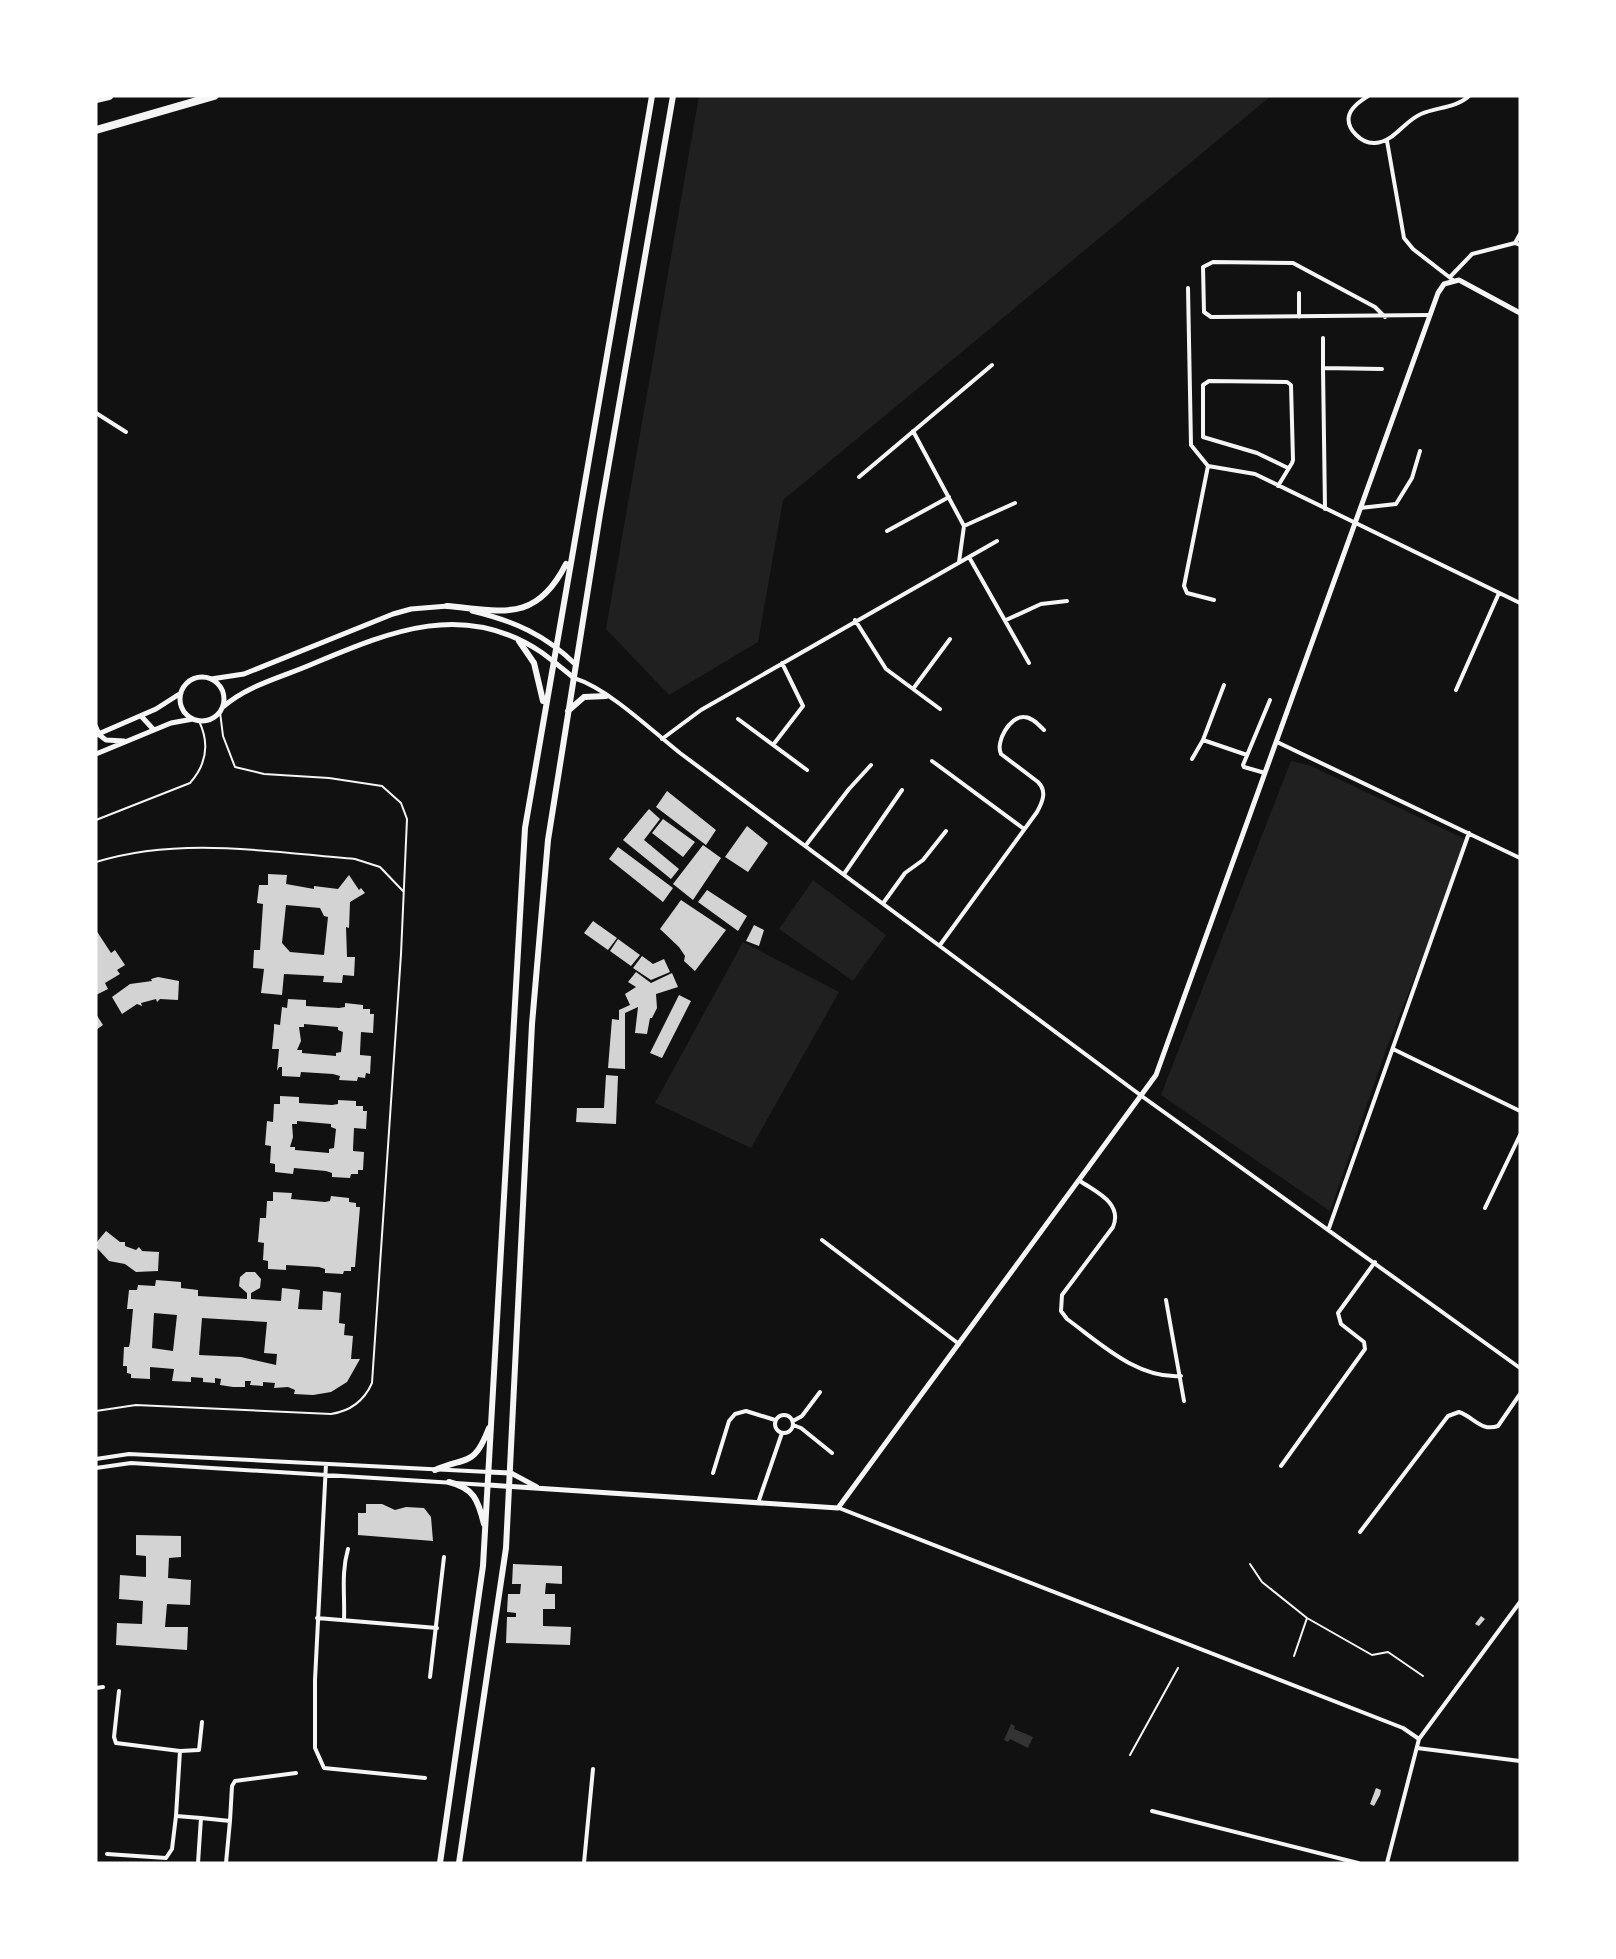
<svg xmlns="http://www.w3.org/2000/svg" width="1616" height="1959" viewBox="0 0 1616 1959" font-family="'Varela Round',sans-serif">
	<rect width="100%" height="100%" fill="#111"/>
	<path fill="#202020" d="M699,96H1271L783,500L758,642L669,695L606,629Z
		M1291,761L1311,766L1469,841L1387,1047L1330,1211L1161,1095Z
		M813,880L886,935L853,981L779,929Z
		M743,942L839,992L751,1148L655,1103Z"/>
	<path fill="#333" d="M1011,1724L1015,1726L1014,1729L1033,1737L1028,1748L1010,1739L1008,1742L1004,1740Z"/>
	<path fill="#d3d3d3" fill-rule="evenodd" d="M667,791L716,830L706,845L656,807Z
		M649,809L660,819L644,840L679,869L671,879L623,840Z
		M663,819L695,842L683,857L652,833Z
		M747,826L768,843L748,872L725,857Z
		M703,845L721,858L693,900L673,884Z
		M618,847L673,888L663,902L609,859Z
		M268,874L287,875L286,884L314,889V886L338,889L349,875L359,890L361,888L365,893L350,902L349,928L346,927L347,957H355L354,976L343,975L342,983L323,982L324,976L284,974L282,995L261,993L264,969L253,968L254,950H260L263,904L257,903L259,885H268ZM286,905L320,908L324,916L328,917L324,955L290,952L282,943Z
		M707,890L747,916L738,931L698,902Z
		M681,900L726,930L695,971L684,961L685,956L679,947L660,929Z
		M593,921L617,938L608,950L584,933Z
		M754,925L764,930L759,946L746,941Z
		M96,930L111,953L115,950L125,965L117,970L120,974L105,983L108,989L96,995Z
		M618,939L640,955L631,966L610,951Z
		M642,956L653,964L664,959L670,972L651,980L633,968Z
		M636,972L651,983L672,973L678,987L656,994L657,1008L652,1018H650L647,1034L635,1033L638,1007L625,1013V1069L608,1068L612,1019L619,1020V1010L630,1005L625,994L636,987L628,982Z
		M158,977L179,981L178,1000L160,999L157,1002L156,999L141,1003L142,1006L137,1004L122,1014L112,997L130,984L152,981L151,979Z
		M679,995L691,1001L662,1058L650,1053Z
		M288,999L306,1000V1006L339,1008L345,1007V1003L363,1005V1009H370V1014H374L373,1033L361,1032L360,1052V1055L371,1056L370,1074L366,1073L365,1078L358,1077L357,1081L339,1080L340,1076L333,1074L301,1072L300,1077L282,1076V1067H279L277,1071L279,1049H272L274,1029V1024L280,1025L282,1007L287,1008ZM304,1024L338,1027V1030L343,1032L341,1052L336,1053V1056L302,1053V1050H297L301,1041L299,1027H304Z
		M96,1014L103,1025L96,1030Z
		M606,1075L618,1076L616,1124L576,1122L577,1108H604Z
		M280,1096L299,1097V1103L332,1105L338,1104V1100L356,1101V1106H363V1111H367L366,1129L354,1128L353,1149V1151L364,1152L363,1170H358V1174H351L350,1178L332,1177V1173L326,1171L294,1168L293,1174L275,1172V1164L270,1163L271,1146L265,1145L267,1121L273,1122L274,1104H280ZM297,1121L331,1124V1127L336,1129L334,1148L329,1149V1153L295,1150V1147H290L293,1137L292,1124H297Z
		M273,1192L292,1193L291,1199L325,1202L330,1201L331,1196L349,1198V1202L356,1203V1207H360L355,1267H351V1271H344L343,1274L325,1273V1269L319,1267L286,1265V1270L268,1269V1261L263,1260L264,1243L258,1242L260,1218H266L267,1201H273Z
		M106,1231L120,1242H125V1246L136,1250L139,1247L142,1251L159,1252L158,1271L136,1272L125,1264L109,1261L96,1247V1243Z
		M246,1272H255L261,1279L260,1288L251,1293V1299L281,1301L282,1288L300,1290L298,1309L322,1310L323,1291L341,1293L339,1323L345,1324L344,1335L353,1336L351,1359H360L347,1382L331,1392L313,1395L294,1394L295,1390L288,1387L274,1388L275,1383L263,1382V1386L250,1385L251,1381H245V1387H233L220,1385L221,1379L215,1378V1383L203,1382V1378L191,1377V1382L172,1381L174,1369L150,1367V1379L131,1378V1374L127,1373V1366H123L124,1347H129L130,1342L133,1309H127L129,1290H137L138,1285L155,1286L156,1280L181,1282V1288L198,1290V1296L247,1299V1293L239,1286L240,1277ZM154,1313L177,1315L173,1351L152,1348ZM202,1318L267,1322L264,1353L277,1354L276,1365L241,1357L199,1355Z
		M366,1504H382L395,1510L406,1507L424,1508L431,1517L433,1541L358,1535V1513H366Z
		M136,1535L181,1536V1557L169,1558L168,1578L191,1580L190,1605L167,1604L165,1627H188L187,1650L116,1645L117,1623L142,1624L143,1601L119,1599L120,1575L146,1577V1556L136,1555Z
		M513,1564L562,1566V1584L546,1583L545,1594H555V1609H543V1626L571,1627L570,1645L506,1643L507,1617H516V1613L507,1612L508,1594H520L521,1584H512Z
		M1481,1616L1485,1619L1479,1626L1475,1624Z
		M1376,1788L1381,1790L1380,1795L1374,1806L1370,1804Z"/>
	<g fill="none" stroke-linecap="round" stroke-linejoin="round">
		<path stroke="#f5f5f5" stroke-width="2" d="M96,820L190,783C206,765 210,744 199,721
			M96,862C180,836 269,852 355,859L380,867L403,891
			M96,1411L136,1405L331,1414C351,1411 364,1401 372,1383L401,954L407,819L401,803L382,786L329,778L264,774L235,767L223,736L220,712
			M1250,1564L1262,1582L1307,1618
			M1294,1656L1307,1618L1372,1655L1388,1652L1423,1676
			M1130,1755L1178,1668"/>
		<path stroke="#f5f5f5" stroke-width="4" d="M1368,96C1361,101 1351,107 1349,116C1346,129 1362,144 1375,143C1394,142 1404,121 1421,114C1437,107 1456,108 1469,96
			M1387,141L1404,238L1413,249L1453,280
			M1515,243L1520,234
			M1450,277L1472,254L1515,243L1520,245
			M1188,288L1191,445L1208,466
			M1299,317V293
			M1385,317L1375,307L1293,263L1213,262L1203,267L1204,312L1211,317L1429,315
			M1323,338V368
			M96,413L126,432
			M913,431L964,526L959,562
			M1208,466L1255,474L1520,603
			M1208,466L1184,586L1187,593L1214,600
			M859,477L992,365
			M1278,486L1292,463L1293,460L1291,385L1287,382L1209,381L1203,385V437L1257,453L1288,468
			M1360,508L1396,504L1412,478L1420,451
			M1325,509L1323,368L1382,369
			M964,526L1015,503
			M887,531L949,497
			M969,557L1029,663
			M855,620L886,669L940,709
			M1006,620L1041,604L1067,601
			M574,678C609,689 651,730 680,753L1143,1097L1520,1368
			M913,689L950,639
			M1456,690L1499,593
			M738,719L807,770
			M96,726L99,733
			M662,739L701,710L997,541
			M1203,740L1247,755
			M1277,742L1520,858
			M773,745L803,706L782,663
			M1192,759L1203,740L1224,685
			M932,761L1024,829
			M1265,773L1244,767L1243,765L1270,700
			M806,845L849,789L871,765
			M844,874L902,790
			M884,902L905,873L923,860L946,831
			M940,945L1037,812C1043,801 1047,791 1038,782L1001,754C995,742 1010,716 1024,717C1032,717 1039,725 1044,730
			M1393,1049L1520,1111
			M1080,1181C1096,1192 1123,1203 1113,1227L1062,1295L1061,1311L1067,1319C1100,1343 1137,1379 1181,1376
			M1485,1208L1520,1135
			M1329,1228L1469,833
			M822,1240L959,1344
			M1166,1300L1184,1401
			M775 1424a9 9 0 1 1 18 0a9 9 0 1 1-18 0Z
			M793,1421L802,1416L820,1392
			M793,1425L801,1428L832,1453
			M96,1459L129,1454L489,1472
			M326,1464L315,1680V1748L324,1768L425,1778
			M1281,1466L1365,1349L1364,1342L1341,1324L1338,1313L1375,1262
			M96,1468L131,1463L487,1485
			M713,1473L729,1421L735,1414L746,1411L775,1420
			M758,1503L782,1433
			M839,1508L1403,1728L1419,1739
			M1360,1532L1448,1416L1459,1412C1474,1417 1481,1432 1498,1426L1520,1394
			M317,1618L437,1628
			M344,1620C345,1595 341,1573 348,1549
			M430,1677L444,1557
			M96,1688L103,1687
			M119,1691L114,1737L116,1743L180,1751L176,1816L201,1818L198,1863
			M1417,1748L1520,1761
			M180,1751L199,1750L202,1722
			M1152,1811L1358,1863
			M201,1818L230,1821L232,1786L235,1781L296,1773
			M107,1854L166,1858L172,1849L176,1816
			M226,1863L230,1821
			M584,1863L593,1769
			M1387,1863L1419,1739L1520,1602"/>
		<path stroke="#f5f5f5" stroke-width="5" d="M472,611C514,621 546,635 576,665
			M180 699a22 22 0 1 1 44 0a22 22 0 1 1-44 0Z
			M211,679L244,674L393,614L411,609L448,606
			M223,707C246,686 282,677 310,665C387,633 462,599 541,652C552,660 563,669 574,678
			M141,716L154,730
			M98,734L106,740L124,741
			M96,735L156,709L181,693
			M96,754L171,723L193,719
			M489,1472L511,1473L537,1487
			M489,1485L838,1508L1156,1075L1438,293L1444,284L1459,280L1520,313"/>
		<path stroke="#f5f5f5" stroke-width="6" d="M447,606C503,611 536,623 566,564
			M519,641L534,663L543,701
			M568,711L584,697L606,696
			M435,1470C468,1456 474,1467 489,1428
			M449,1482C474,1488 478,1500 484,1524
			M440,1863L483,1566L525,828L652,96
			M459,1863L506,1548L532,1024L548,840L600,514L673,96"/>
		<path stroke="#f5f5f5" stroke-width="8" d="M96,99L109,96
			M96,130L214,96"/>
	</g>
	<rect width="1616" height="1959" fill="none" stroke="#ffffff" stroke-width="195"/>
</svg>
